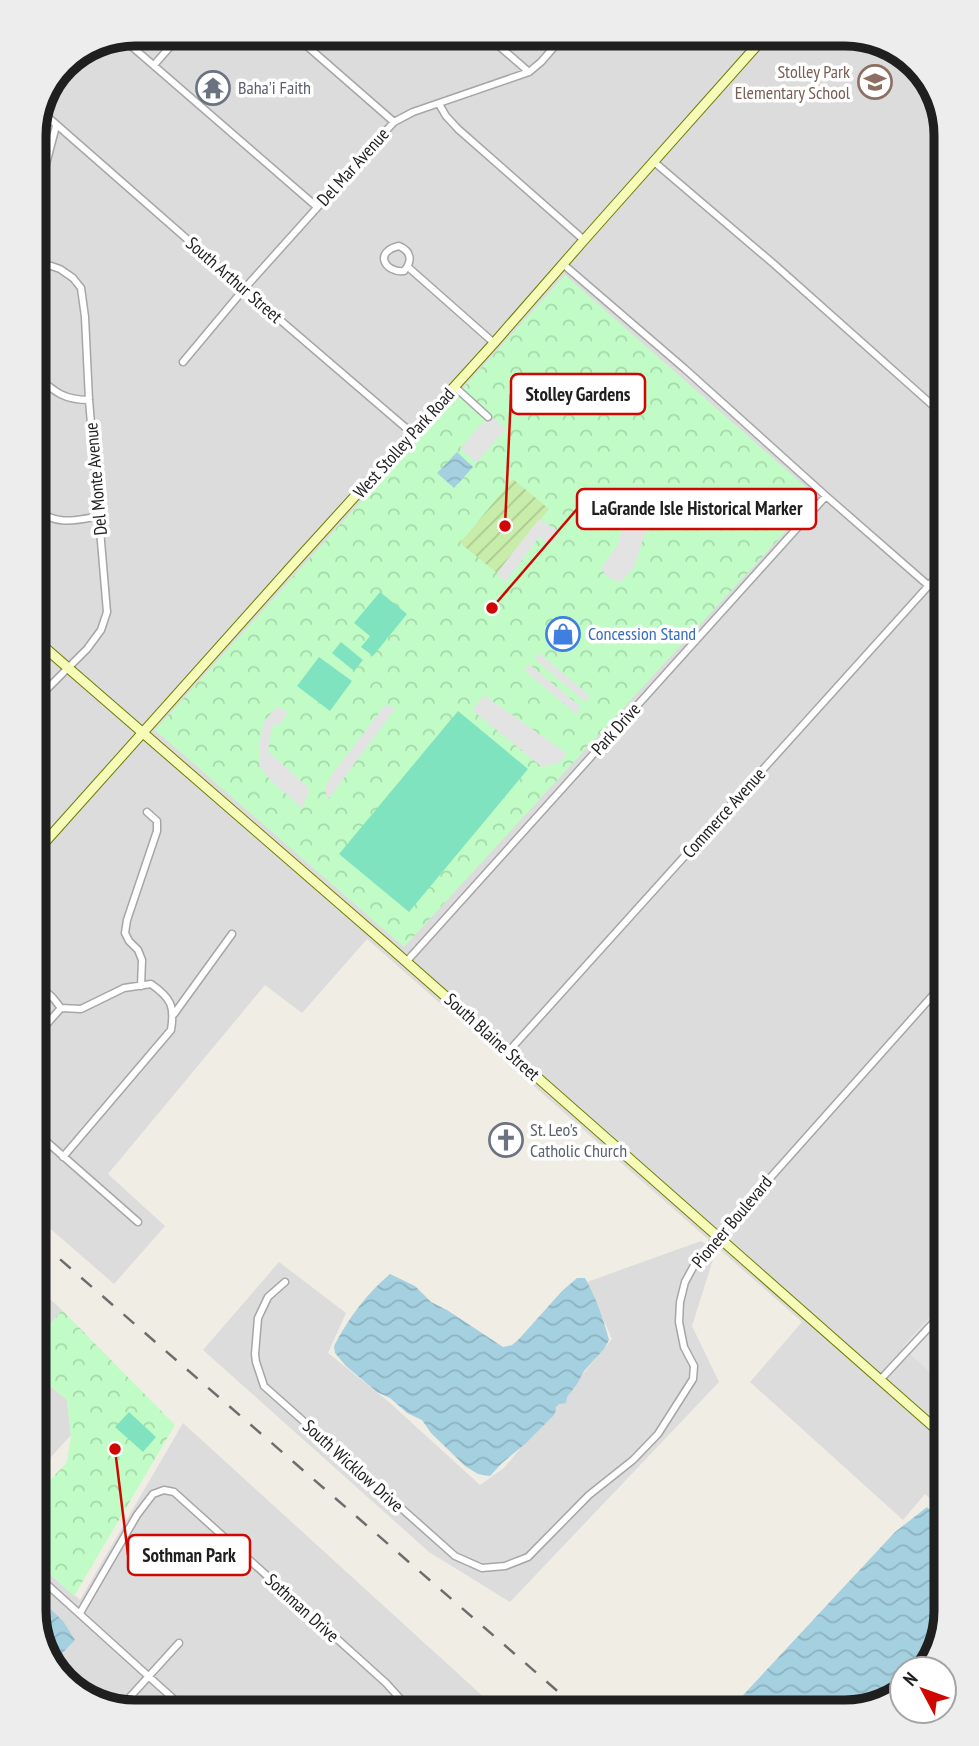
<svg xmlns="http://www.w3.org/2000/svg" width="979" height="1746" viewBox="0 0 979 1746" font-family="'PT Sans Narrow',sans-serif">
	<defs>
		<pattern id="park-crowns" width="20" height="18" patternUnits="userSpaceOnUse" patternTransform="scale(1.75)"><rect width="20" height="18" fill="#c1fcc7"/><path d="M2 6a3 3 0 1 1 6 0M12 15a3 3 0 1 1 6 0" fill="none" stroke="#a5d8aa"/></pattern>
		<pattern id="garden-furrows" width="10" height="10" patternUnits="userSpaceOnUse" patternTransform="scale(1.75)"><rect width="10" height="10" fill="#c8eca9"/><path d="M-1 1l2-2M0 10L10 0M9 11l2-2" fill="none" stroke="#abca91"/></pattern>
		<pattern id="water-waves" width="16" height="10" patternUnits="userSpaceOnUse" patternTransform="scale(1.75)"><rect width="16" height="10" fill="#a4d0e0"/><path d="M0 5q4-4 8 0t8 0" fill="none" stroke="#8db2c0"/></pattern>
	</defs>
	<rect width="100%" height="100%" fill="#f0ede5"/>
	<path fill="#dddcdc" d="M134,33H852L901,51L938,95L945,1512L925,1494L903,1520L750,1382L802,1322L367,939L302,1013L265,985L108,1174L165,1226L114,1284L39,1219L33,128L63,63Z
		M701,1241L716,1250L692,1326L719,1382L510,1602L429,1552L203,1350L279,1262L346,1313L328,1353L389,1402L480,1485L504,1468L612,1339L587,1282Z
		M39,1289L62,1310L40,1336Z
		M40,1377L67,1400L71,1435L40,1469Z
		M183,1423L487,1700L479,1709L128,1713L78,1695L41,1651V1566L80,1600Z"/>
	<path fill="url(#park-crowns)" d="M565,275L817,497L404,947L155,730Z
		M62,1310L175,1425L74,1596L41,1566L40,1491L67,1462L71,1435L67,1400L40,1377V1336Z"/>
	<path fill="url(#garden-furrows)" d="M513,479L549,509L497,573L460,543Z"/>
	<path fill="#80e3c0" d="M380,592L407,614L373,656L361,647L370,636L354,623Z
		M341,642L363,660L354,671L332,653Z
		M319,657L352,681L330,711L297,686Z
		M458,711L528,769L409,912L339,854Z
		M129,1412L156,1437L143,1452L115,1427Z"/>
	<path fill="#e3e3e3" d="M490,415L506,429L476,463L460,448Z
		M636,483L645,497L654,504L653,509L634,567L621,582L607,577L601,568L617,546Z
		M539,519L560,532L550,545L539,537L505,583L497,573Z
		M539,653L590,696L585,702L535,659Z
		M529,664L581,707L576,714L524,670Z
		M484,695L566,753L561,762L542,767L472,710Z
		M385,705L396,708L329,798L326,797V785L333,773Z
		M277,707L288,712L281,723L272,727L268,751L310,789L302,808L270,780L259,765V746L264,721Z
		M944,1301V1385L902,1347Z"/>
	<path fill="url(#water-waves)" d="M457,452L473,467L454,488L437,473Z
		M390,1274L415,1286L431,1302L447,1310L503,1347L512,1345L519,1339L562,1291L577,1278H585C596,1298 603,1317 609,1340L604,1349L584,1371L577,1384L567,1397L566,1403L559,1404L555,1408L556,1410L554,1415L525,1444L502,1463L490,1476L478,1474L465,1466L431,1433L422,1420L407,1413L390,1398L377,1392L346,1366L335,1353L334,1346C348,1319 367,1293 390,1274Z
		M927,1507L945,1524L946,1618L928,1668L902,1669V1690L884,1705L733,1706L895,1532Z
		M41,1600L63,1621L75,1640L52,1664L41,1651Z"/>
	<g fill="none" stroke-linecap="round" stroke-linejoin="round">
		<g stroke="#a6a6a6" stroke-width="9">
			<path id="street" d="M292,33L394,122
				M484,33L529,72
				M122,38L317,207
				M154,65L182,33
				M439,104L446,116L458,129L584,240
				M41,111L244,289L413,434
				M653,161L775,265L939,411
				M34,210L56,126
				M399,246C411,251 413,261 404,271C385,273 373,252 399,246Z
				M34,260L60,269L73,278L81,288L85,317L89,400L107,612L101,630L87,649L36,700
				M563,264L685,369L826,496L929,586
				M408,267L494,343
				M183,362L244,289L394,122L413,112L529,72L541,62L566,33
				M35,375C54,391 63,400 89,400
				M455,387L488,417
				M35,508C56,526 74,521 99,516
				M406,962L826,496
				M38,984L53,998L61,1008
				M141,986L142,960L138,950L129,941L125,933L127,920L157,831V821L147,812
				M174,1014L232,934
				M38,1034L61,1008L81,1009L124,988L151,984C171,998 175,1006 171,1030L63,1157
				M508,1052L940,573
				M39,1135L138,1222
				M285,1282L268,1297L258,1318L255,1354L256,1362L264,1386L455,1556L482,1568L505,1566L528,1557L589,1495L633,1460L658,1434L693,1379L694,1366L684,1347L679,1322L680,1302L685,1282L697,1260L942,985
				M880,1380L933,1323L944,1320
				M41,1579L188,1712
				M80,1613L137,1515L153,1494L164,1490L174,1492L386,1683L404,1703L402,1710
				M119,1709L179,1643"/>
		</g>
		<g stroke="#6b7c00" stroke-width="11">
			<path id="secondary" d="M749,33L760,43
				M36,640L385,943L945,1437
				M37,851L298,559L494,343L584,240L768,33"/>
		</g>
		<use href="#street" stroke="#fff" stroke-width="6"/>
		<use href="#secondary" stroke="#f6fcb7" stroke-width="9"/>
		<path stroke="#6d6d6d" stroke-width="2.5" stroke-dasharray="14 14" stroke-linecap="butt" d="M39,1241L577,1708"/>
	</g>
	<defs>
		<g id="school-ring" transform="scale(1.75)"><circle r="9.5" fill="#fff" stroke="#8d6e63" stroke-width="1.5"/><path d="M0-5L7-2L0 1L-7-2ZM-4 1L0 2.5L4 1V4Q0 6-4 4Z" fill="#8d6e63"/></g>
		<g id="temple-ring" transform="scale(1.75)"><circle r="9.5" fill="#fff" stroke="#6b7280" stroke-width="1.5"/><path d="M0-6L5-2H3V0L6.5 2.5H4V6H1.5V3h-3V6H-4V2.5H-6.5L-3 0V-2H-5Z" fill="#6b7280"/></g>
		<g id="shop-ring" transform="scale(1.75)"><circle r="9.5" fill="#fff" stroke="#3f7fe0" stroke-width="1.5"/><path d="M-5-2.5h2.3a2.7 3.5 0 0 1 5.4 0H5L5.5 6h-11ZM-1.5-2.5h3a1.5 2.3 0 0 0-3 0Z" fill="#3f7fe0"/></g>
		<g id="church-ring" transform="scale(1.75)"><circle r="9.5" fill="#fff" stroke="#6b7280" stroke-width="1.5"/><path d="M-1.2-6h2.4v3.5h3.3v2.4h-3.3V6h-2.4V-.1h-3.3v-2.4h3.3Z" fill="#6b7280"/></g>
	</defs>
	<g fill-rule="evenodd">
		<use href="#school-ring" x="875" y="82"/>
		<use href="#temple-ring" x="213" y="88"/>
		<use href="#shop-ring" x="563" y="634"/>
		<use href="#church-ring" x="506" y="1140"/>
	</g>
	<g text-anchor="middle" stroke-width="7" stroke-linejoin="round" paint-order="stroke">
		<g font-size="18" fill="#785e54" stroke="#fff" text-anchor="end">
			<text x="850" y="78">Stolley Park<tspan x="850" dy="21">Elementary School</tspan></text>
		</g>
		<g font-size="18" fill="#5b616d" stroke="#fff" text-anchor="start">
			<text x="238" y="94">Baha'i Faith</text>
			<text x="530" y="1136">St. Leo's<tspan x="530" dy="21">Catholic Church</tspan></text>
		</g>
		<g font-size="18" fill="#1f1f1f" stroke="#fff">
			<text transform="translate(353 167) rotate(-48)" y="6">Del Mar Avenue</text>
			<text transform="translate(234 280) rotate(41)" y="6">South Arthur Street</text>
			<text transform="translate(404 443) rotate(-48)" y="6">West Stolley Park Road</text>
			<text transform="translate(96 479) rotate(-95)" y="6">Del Monte Avenue</text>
			<text transform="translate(616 729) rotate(-48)" y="6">Park Drive</text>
			<text transform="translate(724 813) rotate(-48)" y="6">Commerce Avenue</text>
			<text transform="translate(492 1037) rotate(42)" y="6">South Blaine Street</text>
			<text transform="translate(732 1222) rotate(-50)" y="6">Pioneer Boulevard</text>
			<text transform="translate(353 1466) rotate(42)" y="6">South Wicklow Drive</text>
			<text transform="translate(302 1608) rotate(42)" y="6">Sothman Drive</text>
		</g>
		<g font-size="18" fill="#366cbe" stroke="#fff" text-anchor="start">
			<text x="588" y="640">Concession Stand</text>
		</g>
	</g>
	<path d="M0 0H979V1746H0ZM135 46H845A89 89 0 0 1 934 135V1611A89 89 0 0 1 845 1700H135A89 89 0 0 1 46 1611V135A89 89 0 0 1 135 46Z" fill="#ededed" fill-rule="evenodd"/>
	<path fill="none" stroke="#1f1f1f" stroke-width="9" d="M135 46H845A89 89 0 0 1 934 135V1611A89 89 0 0 1 845 1700H135A89 89 0 0 1 46 1611V135A89 89 0 0 1 135 46Z"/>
	<path fill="none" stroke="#cf0700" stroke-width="2.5" d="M505 526L511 394M492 608L577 509M115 1449L128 1555"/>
	<g fill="#cf0700" stroke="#fff" stroke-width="2.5">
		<circle cx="505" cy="526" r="7"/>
		<circle cx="492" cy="608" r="7"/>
		<circle cx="115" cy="1449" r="7"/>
	</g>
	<g fill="#fff" stroke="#cf0700" stroke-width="2.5">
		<rect x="511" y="374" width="134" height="40" rx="7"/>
		<rect x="577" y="489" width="239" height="40" rx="7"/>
		<rect x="128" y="1535" width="122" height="40" rx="7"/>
	</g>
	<g font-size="19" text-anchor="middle" font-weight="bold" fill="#1f1f1f">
		<text x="578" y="401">Stolley Gardens</text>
		<text x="697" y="515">LaGrande Isle Historical Marker</text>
		<text x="189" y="1562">Sothman Park</text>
	</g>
	<g transform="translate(923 1690) rotate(311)"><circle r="33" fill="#ffffff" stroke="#a5a5a5" stroke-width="2"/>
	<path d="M0-5L12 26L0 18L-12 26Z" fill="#cf0700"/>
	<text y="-10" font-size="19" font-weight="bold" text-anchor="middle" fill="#1f1f1f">N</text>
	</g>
</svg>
